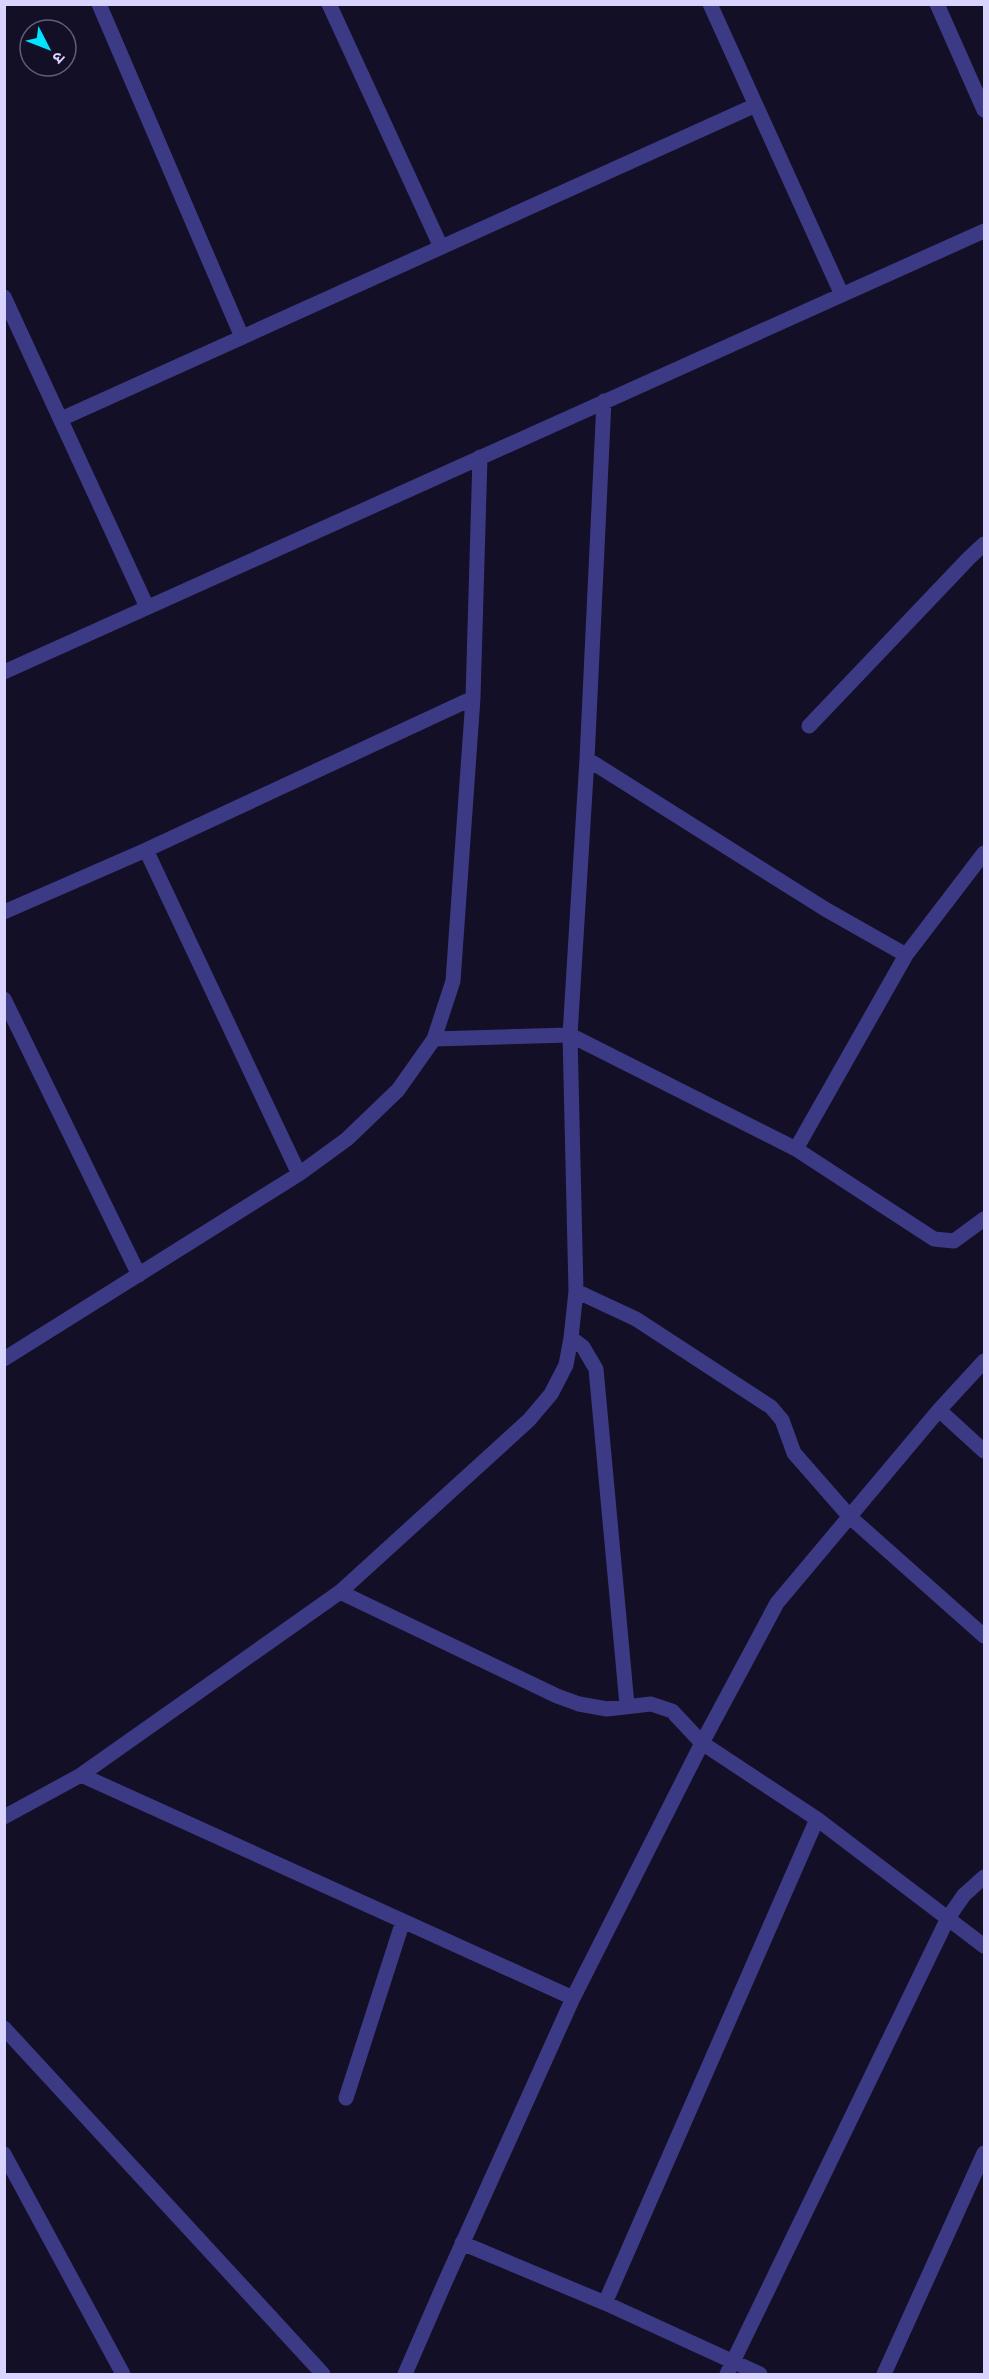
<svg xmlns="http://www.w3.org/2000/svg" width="989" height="2379" viewBox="0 0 989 2379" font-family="'Work Sans','Noto Sans Devanagari',sans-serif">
	<rect width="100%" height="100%" fill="#130f26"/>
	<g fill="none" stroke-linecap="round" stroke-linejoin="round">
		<path stroke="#3d3a85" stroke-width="15" d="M99,4L242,337
			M329,4L441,247
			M710,4L842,295
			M937,4L984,110
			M4,297L147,607
			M61,419L756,105
			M4,672L984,231
			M809,726L969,558L984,544
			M587,759L825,909L906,955
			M146,850L299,1174
			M4,912L146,850L473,698
			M4,999L139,1275
			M434,1039L570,1035L796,1149L934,1239L954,1241L984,1219
			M796,1149L906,955L984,853
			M576,1291L636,1319L771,1407L782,1420L794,1453L850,1517L984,1636
			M571,1338L583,1347L596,1369L627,1705
			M4,1359L299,1174L347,1139L398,1090L434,1039L453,981L473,698L480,457
			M939,1410L984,1451
			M340,1592L557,1696L579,1704L607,1709L651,1704L672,1711L702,1743L817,1819L984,1946
			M81,1775L573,1998
			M4,1817L81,1775L340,1592L529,1420L551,1394L566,1365L571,1338L576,1291L570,1035L587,759L604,401
			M4,2028L323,2374
			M346,2098L403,1921
			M4,2154L123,2374
			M462,2243L605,2303L760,2374
			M605,2303L817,1819
			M405,2374L445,2282L573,1998L702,1743L777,1603L939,1410L984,1361
			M727,2374L948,1918L964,1895L984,1877
			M884,2374L984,2153"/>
	</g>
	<rect width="989" height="2379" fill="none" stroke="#d9d4ff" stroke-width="12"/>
	<g transform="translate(48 48) rotate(132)"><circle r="28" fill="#130f26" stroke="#625e7d" stroke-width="1.5"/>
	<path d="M0-4.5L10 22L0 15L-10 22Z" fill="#00e5ff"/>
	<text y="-9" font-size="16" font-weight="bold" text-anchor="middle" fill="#d9d4ff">उ</text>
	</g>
</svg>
